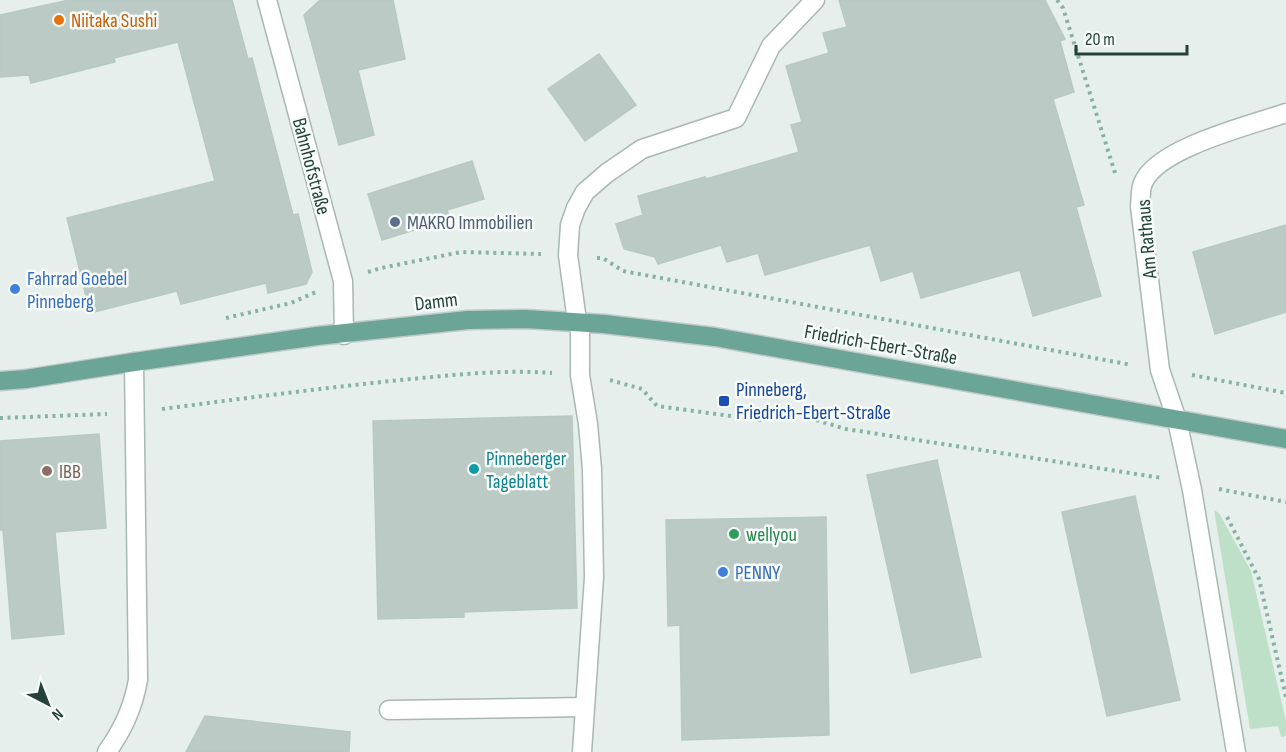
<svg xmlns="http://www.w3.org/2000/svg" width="1286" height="752" viewBox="0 0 1286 752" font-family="'Sofia Sans Condensed',sans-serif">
	<rect width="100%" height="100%" fill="#e6efeb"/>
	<path fill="#bfe0c8" d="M1214,510L1219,513L1251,571L1286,721V736L1281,737L1278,726L1250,729Z"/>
	<path fill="#bbcac4" stroke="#b8c9c2" stroke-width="1.5" d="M69,0H232L248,59L252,58L293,215L298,214L312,272L306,284L268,293L266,283L181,304L177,291L90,313L67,218L215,181L178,42L114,58L115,62L31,83L29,75L0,77V15Z
		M320,0H393L405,59L358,70L374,135L339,145L304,15Z
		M839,0H1045L1065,39L1060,41L1074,92L1053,99L1084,205L1076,207L1101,296L1033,316L1020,270L921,298L913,271L881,281L870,245L765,275L758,253L727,262L721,245L658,264L655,257L624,249L616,224L643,215L638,196L705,177L706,179L799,152L791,125L802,122L786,66L829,53L823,33L847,27Z
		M599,54L636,105L585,141L548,89Z
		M472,161L484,199L447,210L450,219L382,240L368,194Z
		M1286,225V312L1215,334L1193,252Z
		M572,416L577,608L464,612V617L378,619L373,421Z
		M99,434L106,528L55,532L64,634L12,639L3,530H0V441Z
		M937,460L981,657L911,673L867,475Z
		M1135,496L1180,700L1107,716L1062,512Z
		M826,517L829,735L682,740L680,625L668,626L666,520Z
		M205,716L350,732L349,752H186Z"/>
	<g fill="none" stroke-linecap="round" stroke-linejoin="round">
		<g stroke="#a8b8b2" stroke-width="21">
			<path id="minor" d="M267,0L343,281L344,335
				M577,321L568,255L570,225L576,208L585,192L607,173L642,149L736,118L771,46L815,0
				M580,322V375L588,424L592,469L594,577L582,752
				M389,710L585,707
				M107,752C123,729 133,708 138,680L134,362
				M1236,752L1192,490L1177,420L1160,370L1140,206C1141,199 1140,189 1143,183C1157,148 1251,125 1286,113"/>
		</g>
		<g stroke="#c2cac8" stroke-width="21">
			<path id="major" d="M0,381L26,379L134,362L317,336L468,320L526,319L604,324L715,337L1286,439"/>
		</g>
		<path stroke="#86b3a5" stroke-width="4" stroke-dasharray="3 4.5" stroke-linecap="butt" d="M1057,0L1063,8L1116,176
			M597,258H603L623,271L1132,365
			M368,272L381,268L461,252L541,254
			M226,318L291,303L316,292
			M1192,375L1286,393
			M610,380L642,389L657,406L760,420L796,414L846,429L1162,478
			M162,409C239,399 315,389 391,381C444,376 498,369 552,373
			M0,418L107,414
			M1219,489L1286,502
			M1227,517L1259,579L1286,697"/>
		<use href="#minor" stroke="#fff" stroke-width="18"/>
		<use href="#major" stroke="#6aa596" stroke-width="18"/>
	</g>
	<circle fill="#e8710a" stroke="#f7fbf9" stroke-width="2" cx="59" cy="20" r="6"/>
	<circle fill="#5c6f8a" stroke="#f7fbf9" stroke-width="2" cx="395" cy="222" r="6"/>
	<g fill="#3f7fe0" stroke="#f7fbf9" stroke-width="2">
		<circle cx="15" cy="289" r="6"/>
		<circle cx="723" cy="572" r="6"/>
	</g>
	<rect fill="#1a4fb4" stroke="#f7fbf9" stroke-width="2" x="718" y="395" width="12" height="12" rx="3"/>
	<circle fill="#0f9aa8" stroke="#f7fbf9" stroke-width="2" cx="474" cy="469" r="6"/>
	<circle fill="#8d6e63" stroke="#f7fbf9" stroke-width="2" cx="47" cy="471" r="6"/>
	<circle fill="#2e9e5b" stroke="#f7fbf9" stroke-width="2" cx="734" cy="534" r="6"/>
	<g text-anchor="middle" stroke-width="5" stroke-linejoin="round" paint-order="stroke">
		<g font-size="20" fill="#c56008" stroke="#f7fbf9" text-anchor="start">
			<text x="71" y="27">Niitaka Sushi</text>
		</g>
		<g font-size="20" fill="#24423a" stroke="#f7fbf9">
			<text transform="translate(312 166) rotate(75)" y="7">Bahnhofstraße</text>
			<text transform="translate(1146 239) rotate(-95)" y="7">Am Rathaus</text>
			<text transform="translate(436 301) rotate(-7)" y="7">Damm</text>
			<text transform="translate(881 344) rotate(10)" y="7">Friedrich-Ebert-Straße</text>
		</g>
		<g font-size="20" fill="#4e5e75" stroke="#f7fbf9" text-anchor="start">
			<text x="407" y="229">MAKRO Immobilien</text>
		</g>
		<g font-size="20" fill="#366cbe" stroke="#f7fbf9" text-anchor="start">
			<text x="27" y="285">Fahrrad Goebel<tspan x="27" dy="23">Pinneberg</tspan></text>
			<text x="735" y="579">PENNY</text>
		</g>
		<g font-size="20" fill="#164399" stroke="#f7fbf9" text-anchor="start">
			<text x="736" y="396">Pinneberg,<tspan x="736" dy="23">Friedrich-Ebert-Straße</tspan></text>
		</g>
		<g font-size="20" fill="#0d838f" stroke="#f7fbf9" text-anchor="start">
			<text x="486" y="465">Pinneberger<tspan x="486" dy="23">Tageblatt</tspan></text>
		</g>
		<g font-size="20" fill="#785e54" stroke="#f7fbf9" text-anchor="start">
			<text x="59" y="478">IBB</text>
		</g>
		<g font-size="20" fill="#27864d" stroke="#f7fbf9" text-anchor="start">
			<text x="746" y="541">wellyou</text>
		</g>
	</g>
	<g transform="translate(48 704) rotate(138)" stroke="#f7fbf9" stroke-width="4.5" paint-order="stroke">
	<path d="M0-4.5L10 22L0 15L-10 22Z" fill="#24423a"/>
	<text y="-9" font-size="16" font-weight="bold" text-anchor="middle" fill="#24423a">N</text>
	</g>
	<path d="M1076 45v9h111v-9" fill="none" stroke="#24423a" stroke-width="3"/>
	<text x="1085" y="45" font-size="18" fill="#24423a" stroke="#f7fbf9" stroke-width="4.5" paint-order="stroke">20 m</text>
</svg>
